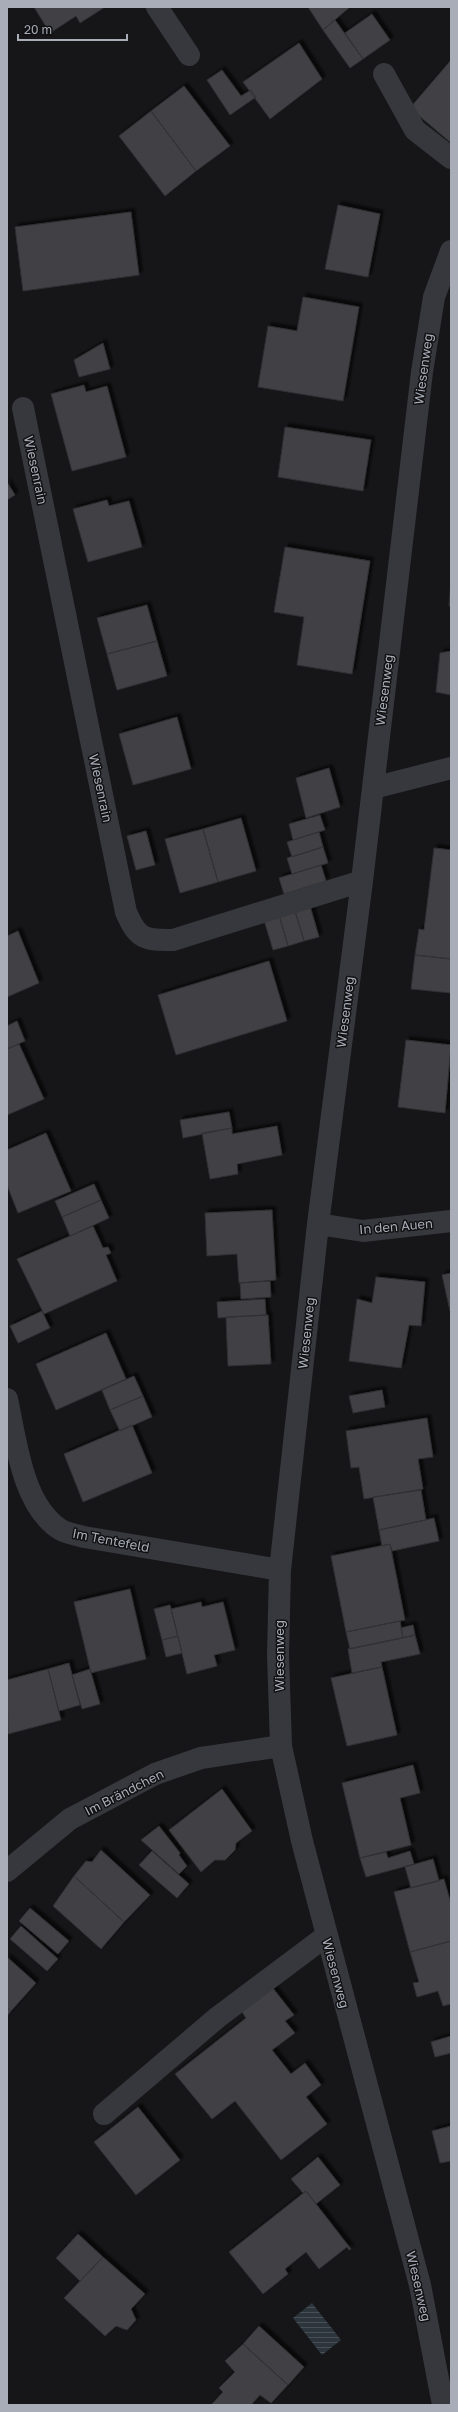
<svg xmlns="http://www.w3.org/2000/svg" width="458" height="2412" viewBox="0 0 458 2412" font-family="'Golos Text',sans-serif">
	<defs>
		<pattern id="water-rules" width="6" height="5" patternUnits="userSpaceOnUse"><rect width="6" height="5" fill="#2c353c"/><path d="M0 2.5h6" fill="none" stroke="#485056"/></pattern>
		<filter id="shadow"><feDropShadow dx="3.5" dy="-3.5" stdDeviation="1" flood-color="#0009"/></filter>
	</defs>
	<rect width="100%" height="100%" fill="#161618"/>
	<path fill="url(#water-rules)" d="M312,2303L341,2340L322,2355L293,2318Z"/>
	<path fill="#404145" stroke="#303034" filter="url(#shadow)" d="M34,7H105L80,23L76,16L50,33Z
		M308,7H350L323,30Z
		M372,14L390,40L363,59L345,33Z
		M335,20L363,59L350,68L323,30Z
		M299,43L322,79L270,119L243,82Z
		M451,60V141L450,142L410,108Z
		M222,70L241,96L251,90L256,97L230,115L207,80Z
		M184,86L230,146L196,171L151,111Z
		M151,111L196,171L165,196L119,136Z
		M338,205L380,214L368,277L325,269Z
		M131,212L139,275L23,291L15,227Z
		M303,297L359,307L343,401L258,387L268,326L297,331Z
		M103,343L110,369L79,377L74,360Z
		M84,385L86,392L107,386L126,457L72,471L51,394Z
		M285,427L371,440L363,491L278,477Z
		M7,482L15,495L7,500Z
		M107,500L109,506L129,501L142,547L88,562L73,509Z
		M285,547L370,561L352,674L297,665L304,617L274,612Z
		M451,581V606H449Z
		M147,605L157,641L107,654L97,618Z
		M157,641L167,676L117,690L107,654Z
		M451,651V695L436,692L440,653Z
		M177,717L191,769L133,785L119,734Z
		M329,768L340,807L306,818L296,778Z
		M320,815L325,830L293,840L289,824Z
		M241,818L256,871L218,882L203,829Z
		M203,829L218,882L180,893L165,839Z
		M146,831L155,865L136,870L127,836Z
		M319,832L323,847L292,857L287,842Z
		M323,847L328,863L292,874L287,858Z
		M434,848L451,850V959L415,955L419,929L424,930Z
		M321,865L326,881L284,894L279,878Z
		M310,906L319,937L304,941L295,911Z
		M295,911L304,941L288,946L279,915Z
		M279,915L288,946L273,950L264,920Z
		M18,931L39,983L7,997V936Z
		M415,955L451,959V993L411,989Z
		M269,961L287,1021L176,1055L158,995Z
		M17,1021L25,1041L7,1049V1026Z
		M406,1040L451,1045L445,1113L398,1107Z
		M19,1044L44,1099L7,1115V1049Z
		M229,1112L232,1128L183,1138L180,1120Z
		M277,1126L282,1155L237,1164L238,1174L210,1179L202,1133L232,1128V1134Z
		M46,1133L71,1191L18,1213L7,1185V1150Z
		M94,1184L101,1200L62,1217L55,1201Z
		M101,1200L109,1218L70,1236L62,1217Z
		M272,1210L276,1280L239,1283L237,1254L207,1256L205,1213Z
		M93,1226L103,1248L108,1247L111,1253L106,1255L117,1281L44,1314L17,1259Z
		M451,1273V1311H450L442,1275Z
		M376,1277L425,1282L421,1326L409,1325L401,1368L349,1361L357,1299L372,1303Z
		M270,1281L271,1297L241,1299L240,1283Z
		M265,1299L266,1315L218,1318L217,1302Z
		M42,1311L50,1328L18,1343L10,1326Z
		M268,1315L271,1364L228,1366L226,1317Z
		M106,1333L126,1379L56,1410L36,1364Z
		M134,1376L143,1396L110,1410L102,1390Z
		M382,1390L385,1407L353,1413L349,1396Z
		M143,1396L152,1417L120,1431L110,1410Z
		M427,1418L433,1457L418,1459L423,1489L364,1499L359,1467L351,1468L346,1431Z
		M132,1425L152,1473L83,1502L64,1454Z
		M421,1490L426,1520L379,1530L373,1497Z
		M434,1518L439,1541L392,1551L390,1544L382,1546L379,1530Z
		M390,1544L405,1620L346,1632L331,1556Z
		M130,1589L146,1659L91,1673L74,1602Z
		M201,1602L202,1607L223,1602L235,1650L214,1655L217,1666L187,1674L171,1609Z
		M170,1605L178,1636L162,1640L154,1609Z
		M400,1621L403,1638L350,1649L346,1632Z
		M413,1625L415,1635L403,1638L401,1628Z
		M415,1635L420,1654L381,1662L382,1667L352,1673L348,1649Z
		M178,1636L182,1653L166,1657L162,1640Z
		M69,1663L80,1705L59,1711L48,1669Z
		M382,1667L397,1735L347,1746L331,1678Z
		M48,1669L61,1720L8,1734L7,1680Z
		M90,1669L100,1704L82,1709L72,1675Z
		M413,1765L420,1793L400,1798L411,1845L360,1858L342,1783Z
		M222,1789L252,1831L236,1843L235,1850L225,1860H215L201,1872L169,1830Z
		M159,1826L180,1853L179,1855L187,1866L179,1874L141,1840Z
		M101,1850L150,1895L124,1922L74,1876L86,1861L92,1862Z
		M152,1851L189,1884L177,1898L139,1865Z
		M410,1851L414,1864L366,1877L360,1858L386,1852L388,1858Z
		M433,1859L439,1881L411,1888L405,1867Z
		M74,1876L124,1922L101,1949L53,1906Z
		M444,1879L451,1904V1941L410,1952L394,1892Z
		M30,1908L69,1941L58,1954L19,1921Z
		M21,1926L58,1959L47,1971L10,1939Z
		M451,1941V2004L443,2006L438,1991L417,1997L413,1983L419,1982L410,1952Z
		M7,1957L36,1983L11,2011L7,2007Z
		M272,1987L294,2015L285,2021L295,2033L272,2050L291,2074L305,2063L321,2085L306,2097L327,2124L281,2160L235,2101L212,2119L175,2074L246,2018L242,2012Z
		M7,2007L11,2011L7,2016Z
		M451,2036V2053L435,2057L431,2042Z
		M138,2107L180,2160L136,2195L94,2142Z
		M451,2126V2161L440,2163L432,2131Z
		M318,2157L340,2185L316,2204L306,2191L303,2193L291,2179Z
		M306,2191L351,2249L349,2250L347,2247L319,2269L306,2252L285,2269L288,2274L263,2294L229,2252Z
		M78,2234L103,2257L80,2281L56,2258Z
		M103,2257L145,2294L131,2309L136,2320L127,2330L116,2326L105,2336L64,2298Z
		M259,2326L304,2367L288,2385L243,2344Z
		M243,2344L288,2385L271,2403L260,2395L251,2405H211L223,2392L219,2388L235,2372L225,2361Z"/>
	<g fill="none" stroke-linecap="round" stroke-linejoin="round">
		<path stroke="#37383d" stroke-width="22" d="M157,7L189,55
			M384,74L415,130L451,158
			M104,2114L218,2017L326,1936"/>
		<path stroke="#37383d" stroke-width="22" d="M23,408L126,912C138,940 145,940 173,940L362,881
			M373,788L451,768
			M318,1224L363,1231L451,1221
			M7,1399C16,1440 22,1506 61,1530C67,1533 77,1535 84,1537L280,1570
			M7,1871L70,1819L155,1774L201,1758L281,1746
			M443,2405L420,2285L302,1841L281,1746L278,1655L280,1570L318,1224L362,881L422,372L434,297L451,251"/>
	</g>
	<g text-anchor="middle" stroke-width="3" stroke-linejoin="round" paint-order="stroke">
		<g font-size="13" fill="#a8adb8" stroke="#111113">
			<text transform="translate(423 369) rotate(-82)" y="5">Wiesenweg</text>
			<text transform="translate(36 470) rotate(78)" y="5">Wiesenrain</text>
			<text transform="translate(384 690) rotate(-83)" y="5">Wiesenweg</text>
			<text transform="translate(101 788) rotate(78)" y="5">Wiesenrain</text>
			<text transform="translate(345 1012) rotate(-83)" y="5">Wiesenweg</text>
			<text transform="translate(396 1226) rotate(-5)" y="5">In den Auen</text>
			<text transform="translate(306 1333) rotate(-84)" y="5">Wiesenweg</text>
			<text transform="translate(111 1540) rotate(11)" y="5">Im Tentefeld</text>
			<text transform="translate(279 1656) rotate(-90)" y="5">Wiesenweg</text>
			<text transform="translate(124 1792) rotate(-27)" y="5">Im Brändchen</text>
			<text transform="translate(336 1973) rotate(75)" y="5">Wiesenweg</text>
			<text transform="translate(419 2286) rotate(77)" y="5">Wiesenweg</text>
		</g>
	</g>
	<rect width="458" height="2412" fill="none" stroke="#a8adb8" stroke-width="16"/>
	<path d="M18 34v6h109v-6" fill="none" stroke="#a8adb8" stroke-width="2"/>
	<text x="24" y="34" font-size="12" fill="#a8adb8" stroke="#111113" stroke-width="3" paint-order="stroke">20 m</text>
</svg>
